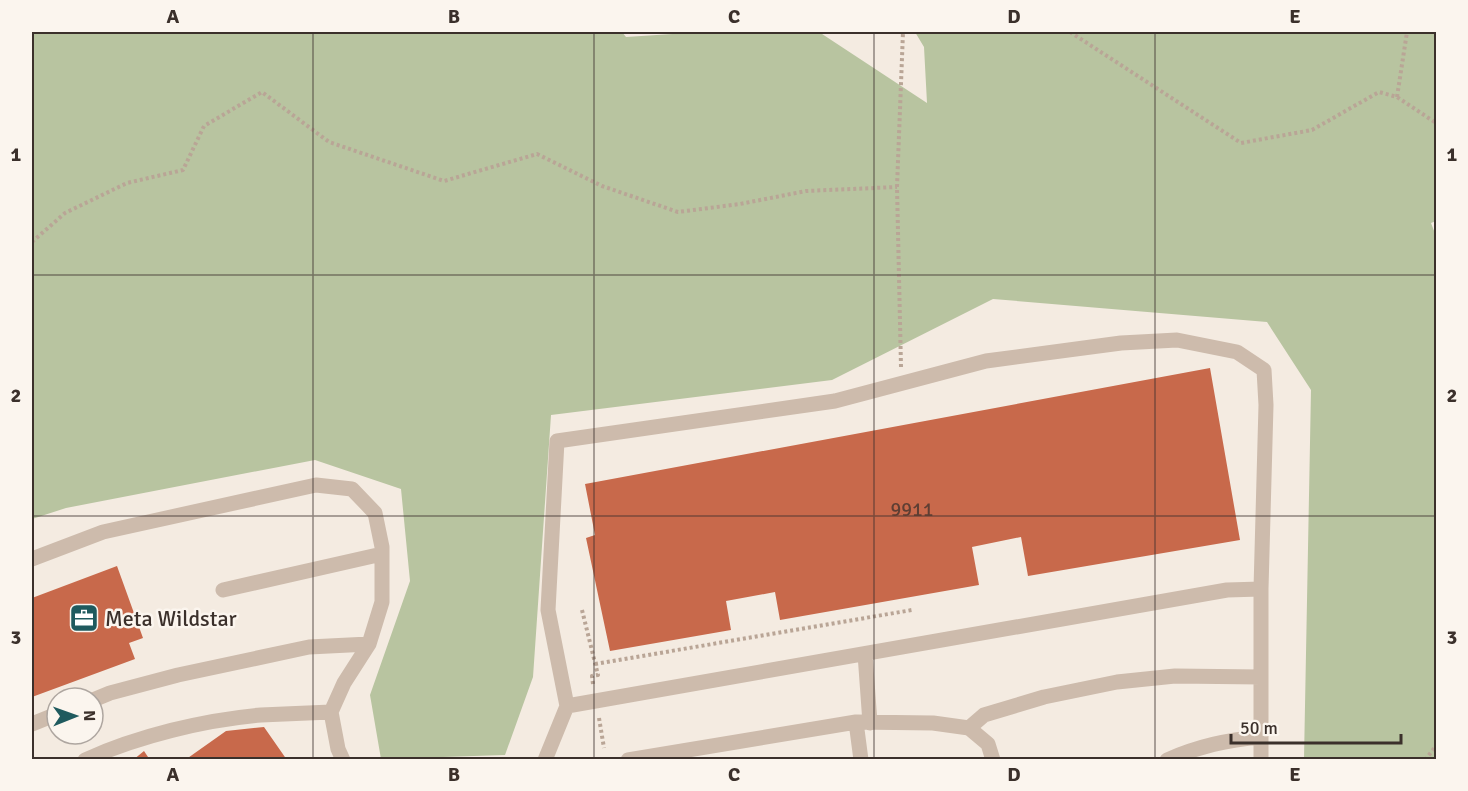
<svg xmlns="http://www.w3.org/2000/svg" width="1468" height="791" viewBox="0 0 1468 791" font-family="Signika,sans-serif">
	<rect width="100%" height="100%" fill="#f4ebe1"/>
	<path fill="#b8c4a0" d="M32,32H622L626,37L703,32H819L927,103L924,47L915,32H1436V221L1431,223L1436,236V759H1304L1311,390L1267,322L993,299L832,380L551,415L533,677L505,755L381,759L370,695L410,581L401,489L315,460L66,508L32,519Z"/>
	<path fill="#c8694b" d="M1210,368L1240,540L1028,576L1021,537L972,547L979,585L780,620L775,592L726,601L731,630L610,651L586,538L595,535L585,484Z
		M117,566L143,638L129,643L135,659L32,697V598Z
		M264,727L287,760H185L226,731Z
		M144,751L150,760H133Z"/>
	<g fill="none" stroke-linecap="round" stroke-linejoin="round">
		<path stroke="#b9a596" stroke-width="4" stroke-dasharray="3 3" stroke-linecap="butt" d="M1070,32L1241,143L1312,130L1379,92L1397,97L1436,123
			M1397,97L1407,32
			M32,242L65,213L127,183L183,170L204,126L262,92L329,142L444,181L537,154L602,186L678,212L740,204L806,191L897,187
			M901,367L897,187L903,32
			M582,610L598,675L592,676L593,684
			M1436,632V636
			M595,664L912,610
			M599,718L604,748
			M1425,760L1436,746"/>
		<path stroke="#cdbbac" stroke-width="15" d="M32,559L103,532L316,485L352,489L375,513L382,547V602L369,644L344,683L331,712L338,749L343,760
			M223,590L382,554
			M865,654L870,723
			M93,700L110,693L178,675L309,647L369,644
			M567,706L1227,590L1261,589
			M856,722L861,760
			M32,724L57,714
			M969,728L984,715L1044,697L1117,682L1175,676L1261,677
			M85,760C138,736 204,720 261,715C284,714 307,713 331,712
			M545,760L567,706L548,610L557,441L835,401L986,361L1121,343L1177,340L1237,352L1264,370L1266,405L1261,589V760
			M628,760L856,722L933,723L969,728L988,744L993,760
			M1167,760C1199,746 1227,740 1261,737"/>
	</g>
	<path fill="none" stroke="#3b302b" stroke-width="1.5" stroke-opacity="0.55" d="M313,32V760M594,32V760M874,32V760M1155,32V760M32,275H1436M32,516H1436"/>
	<defs>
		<g id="office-square" transform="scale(1.5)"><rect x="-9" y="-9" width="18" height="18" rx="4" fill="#1f5a5e" stroke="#fbf5ee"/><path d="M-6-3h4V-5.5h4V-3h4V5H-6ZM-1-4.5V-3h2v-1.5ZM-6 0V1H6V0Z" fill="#fff"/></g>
	</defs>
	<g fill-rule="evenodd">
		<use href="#office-square" x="84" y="618"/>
	</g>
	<g text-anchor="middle" stroke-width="5" stroke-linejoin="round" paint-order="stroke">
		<g font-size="20" fill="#5e3e33">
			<text x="912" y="516">9911</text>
		</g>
		<g font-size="22" fill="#3b302b" stroke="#fbf5ee" text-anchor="start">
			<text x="105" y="626">Meta Wildstar</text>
		</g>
	</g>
	<rect width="1468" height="791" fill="none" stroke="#fbf5ee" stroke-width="66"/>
	<g transform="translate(75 716) rotate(89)"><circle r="28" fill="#fbf5ee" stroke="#aea6a0" stroke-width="1.5"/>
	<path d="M0-4.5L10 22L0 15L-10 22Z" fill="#1f5a5e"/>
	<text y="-9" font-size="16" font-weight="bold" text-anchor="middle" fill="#3b302b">N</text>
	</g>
	<path d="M1231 734v9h170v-9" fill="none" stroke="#3b302b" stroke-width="3"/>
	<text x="1240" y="734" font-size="18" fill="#3b302b" stroke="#fbf5ee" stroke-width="4.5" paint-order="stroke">50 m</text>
	<rect x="33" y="33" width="1402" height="725" fill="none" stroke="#3b302b" stroke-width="2"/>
	<g font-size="20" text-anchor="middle" font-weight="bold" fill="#3b302b">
		<text x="173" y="23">A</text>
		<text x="454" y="23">B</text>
		<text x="734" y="23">C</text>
		<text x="1014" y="23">D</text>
		<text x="1295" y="23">E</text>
		<text x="16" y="161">1</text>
		<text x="1452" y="161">1</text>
		<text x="16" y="402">2</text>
		<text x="1452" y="402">2</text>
		<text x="16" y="644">3</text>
		<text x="1452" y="644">3</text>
		<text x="173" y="781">A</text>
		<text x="454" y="781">B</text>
		<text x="734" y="781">C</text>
		<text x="1014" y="781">D</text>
		<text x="1295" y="781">E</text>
	</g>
</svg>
